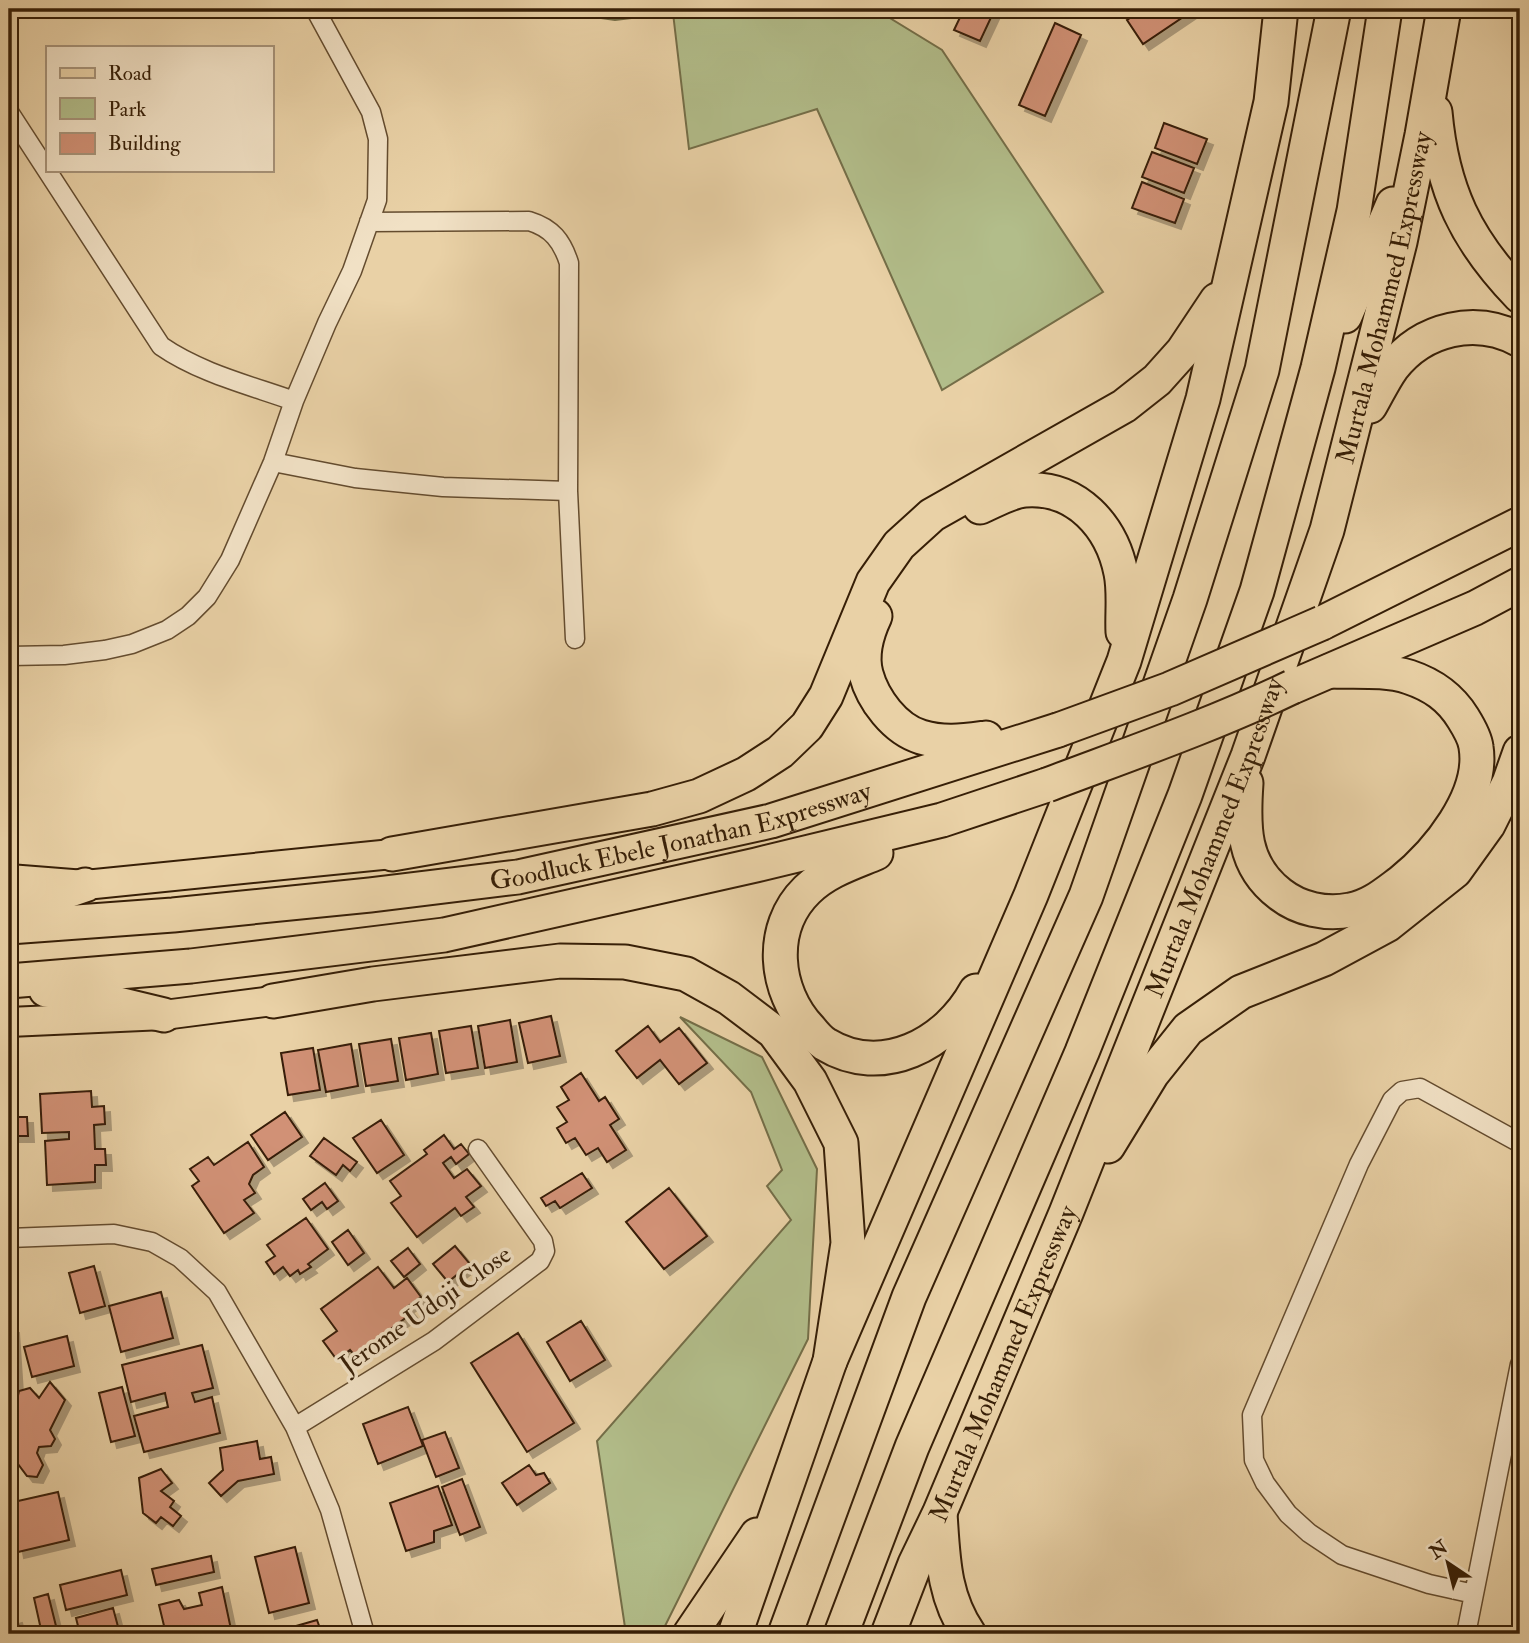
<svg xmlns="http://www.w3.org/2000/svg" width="1529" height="1643" viewBox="0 0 1529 1643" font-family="'IM FELL Double Pica',serif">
	<defs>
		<filter id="shadow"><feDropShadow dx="6" dy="6" stdDeviation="0" flood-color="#0004"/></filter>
	</defs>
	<rect width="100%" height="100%" fill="#e9d1a6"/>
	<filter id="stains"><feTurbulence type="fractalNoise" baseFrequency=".00286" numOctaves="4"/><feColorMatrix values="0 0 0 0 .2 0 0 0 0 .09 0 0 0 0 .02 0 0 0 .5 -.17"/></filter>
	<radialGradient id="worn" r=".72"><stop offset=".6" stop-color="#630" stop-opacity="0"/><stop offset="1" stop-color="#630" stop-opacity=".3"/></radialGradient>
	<path fill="#b2bd8a" stroke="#746e48" stroke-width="2" d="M538,9H875L942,50L1103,292L942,390L817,109L689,149L673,13L615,20Z
		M680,1017L762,1057L817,1169L808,1339L661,1634H626L597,1441L791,1220L767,1186L782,1170L751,1092Z"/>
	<path fill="#d19176" stroke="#371f07" stroke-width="2" filter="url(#shadow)" d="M964,9H995L980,41L954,30Z
		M1144,9H1195L1143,44L1127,20Z
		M1055,23L1081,35L1045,116L1019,105Z
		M1164,123L1207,139L1197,164L1155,148Z
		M1152,152L1194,168L1184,193L1142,177Z
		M1142,182L1184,199L1175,223L1132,208Z
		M551,1016L560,1056L528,1063L519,1023Z
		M510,1020L517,1062L485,1068L478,1026Z
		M471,1026L478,1068L446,1073L439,1031Z
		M648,1026L660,1042L679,1028L707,1063L679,1084L660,1060L637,1078L616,1051Z
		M431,1033L438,1074L406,1080L399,1038Z
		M391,1039L398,1081L366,1086L359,1044Z
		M351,1044L358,1086L326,1092L318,1050Z
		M313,1048L320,1090L288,1095L281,1053Z
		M581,1073L599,1101L605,1097L619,1119L610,1125L626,1150L607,1162L598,1148L586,1155L575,1138L566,1143L557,1128L567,1122L557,1107L569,1100L561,1087Z
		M91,1091L92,1107L104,1106L105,1124L94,1125L95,1149H105L106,1165H95V1182L47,1185L45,1141L69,1139V1132L42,1133L40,1094Z
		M285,1112L302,1137L268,1160L251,1135Z
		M9,1117H27L28,1136H9Z
		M381,1120L404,1155L377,1173L353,1138Z
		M444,1135L454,1149L461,1144L469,1154L456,1164L451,1157L443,1163L454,1178L467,1169L481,1186L466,1197L474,1207L461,1216L455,1208L417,1237L391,1203L401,1196L390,1181L427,1154L424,1150Z
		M324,1138L357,1162L350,1171L343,1165L336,1175L310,1156Z
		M248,1142L264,1167L253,1175L249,1184L255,1193L244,1200L254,1213L224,1233L192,1186L199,1181L190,1169L208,1157L214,1165Z
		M582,1173L592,1188L560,1208L555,1201L546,1206L541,1198Z
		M325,1183L338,1201L327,1209L322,1202L311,1210L303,1199Z
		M669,1188L707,1236L664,1269L626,1222Z
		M306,1218L328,1249L308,1264L311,1267L300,1274L298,1270L290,1276L283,1267L274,1274L266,1262L275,1256L267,1245Z
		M348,1230L364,1253L348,1265L332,1242Z
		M455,1246L470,1264L448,1282L433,1264Z
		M408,1248L420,1264L404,1277L391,1261Z
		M94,1266L105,1306L80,1313L69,1273Z
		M378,1267L394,1288L407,1278L421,1297L407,1307L412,1313L355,1356L350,1350L337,1360L323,1341L337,1331L321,1309Z
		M161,1292L173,1338L121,1352L109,1306Z
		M581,1321L605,1360L570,1381L547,1342Z
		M9,1327H13L17,1387H9Z
		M518,1333L574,1423L527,1452L471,1363Z
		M67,1336L74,1366L32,1377L24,1347Z
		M202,1345L213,1388L192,1393L195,1402L212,1397L220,1433L144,1452L134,1416L168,1407L165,1393L131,1402L122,1365Z
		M50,1382L65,1400L50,1430L55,1439L51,1446L39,1447L37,1453L43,1465L37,1477L27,1476L9,1452V1402L17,1400L19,1391L30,1388L39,1398Z
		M122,1387L135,1436L111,1442L99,1393Z
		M408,1407L423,1446L378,1464L363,1424Z
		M445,1432L459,1468L436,1477L422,1440Z
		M257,1441L260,1459L271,1457L274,1474L238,1481L221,1496L209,1483L223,1470L220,1448Z
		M529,1465L536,1475L544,1473L550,1483L517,1505L502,1483Z
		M161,1469L172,1483L161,1491L174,1501L170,1507L181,1516L173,1526L161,1517L156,1523L143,1513L139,1478Z
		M462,1479L480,1527L460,1535L442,1487Z
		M438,1486L452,1525L434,1531V1542L406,1551L390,1503Z
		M58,1492L69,1540L18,1552L9,1503Z
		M295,1547L309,1603L269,1613L255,1557Z
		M211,1556L214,1572L156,1585L152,1569Z
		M121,1570L127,1595L66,1610L60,1585Z
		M222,1587L232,1634H166L159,1605L179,1600L184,1609L202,1605L199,1593Z
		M48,1594L58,1634H42L34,1598Z
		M113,1608L120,1634H80L76,1618Z
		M16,1617L21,1634H9V1619Z
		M317,1620L322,1634H268Z"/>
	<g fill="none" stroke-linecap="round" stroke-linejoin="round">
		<g stroke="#644c2f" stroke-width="21">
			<path id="street" d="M9,112L161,346C200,373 249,385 294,401
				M369,222L529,221C552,228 562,241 569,263L568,491L575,639
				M273,462L355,478L443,487L568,491
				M9,656L64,655L105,650L132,644L167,630L188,616L207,597L230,560L273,462L294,401L327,323L352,271L377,200L378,139L371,112L315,9
				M9,1238L114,1234L152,1242L180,1258L217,1292L295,1427L330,1510L365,1634
				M295,1427L434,1341L540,1261L545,1251L543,1241L478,1149
				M1474,1594L1429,1584L1342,1555L1309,1533L1288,1514L1265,1483L1254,1460L1252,1415L1359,1164L1392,1100L1402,1091L1420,1088L1520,1143
				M1466,1634L1520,1364"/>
		</g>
		<g stroke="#371f07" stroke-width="32">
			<path id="primary" d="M9,879L85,885L392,854
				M9,1022L164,1015L273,1001"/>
		</g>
		<g stroke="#371f07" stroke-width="37">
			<g id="highway">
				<path d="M1435,112C1442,190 1466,240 1520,296"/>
				<path d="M1345,316L1393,204"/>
				<path d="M1370,406C1377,394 1384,379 1392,368C1423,328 1476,316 1520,340"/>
				<path d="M980,507C994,501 1011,491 1025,490C1077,486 1112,527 1121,573C1125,592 1122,614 1123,632"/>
				<path d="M875,616C867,633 861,655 866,674C873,700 895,729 921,737C944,744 963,741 986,738"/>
				<path d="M1322,623L1520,524"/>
				<path d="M1292,687L1475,608L1520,584"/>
				<path d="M1246,783C1243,826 1242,865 1280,894C1299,909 1326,915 1350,910C1370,907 1386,893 1401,882C1437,853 1484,796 1476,747C1475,738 1468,726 1463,718C1450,697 1433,685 1409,677C1385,669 1355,672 1330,671"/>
				<path d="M876,853C852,863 826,871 807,890C768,928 774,991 810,1029C814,1034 819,1040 825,1044C882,1079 947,1044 976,991"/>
				<path d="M392,854L652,809L699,796L746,774L780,752L807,726L826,696L873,582L899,545L932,515L1124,406L1157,380L1183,351L1217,300"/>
				<path d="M9,911L85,885"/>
				<path id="s1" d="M9,927L173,915L370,895L518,877L771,821L1058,730"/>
				<path d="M9,981L191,966L444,935L756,865L942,820L1047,785"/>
				<path d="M46,990L85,996L164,1015"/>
				<path d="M273,1001L373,984L560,961L625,962L686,974L729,998L774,1032L810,1081L841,1143L848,1243L830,1361L735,1634"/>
				<path d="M1108,1146L1152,1074L1188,1029L1241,992L1324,959L1387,925L1455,871L1488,825L1509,783L1520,752"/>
				<path d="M830,1361L1031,895L1124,661L1203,399L1271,102L1281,9"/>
				<path d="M940,1513C943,1557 943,1596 969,1634"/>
				<path d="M690,1634L757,1535"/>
				<path d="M785,1634L909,1297L1086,896L1190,599L1262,370L1334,9"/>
				<path d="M841,1634L912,1447L1082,1052L1185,795L1257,591L1318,368L1354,211L1385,9"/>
				<path id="s2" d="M888,1634L915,1564L940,1512L1066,1213L1248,756L1327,530L1400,242L1422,135L1444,9"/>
			</g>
		</g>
		<use href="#street" stroke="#f1e1c5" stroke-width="18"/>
		<use href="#primary" stroke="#e9d1a6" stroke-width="28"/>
		<use href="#highway" stroke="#e9d1a6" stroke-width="33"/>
		<g stroke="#371f07" stroke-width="37" stroke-linecap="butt">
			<path id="highway-bridge" d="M1058,730L1170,689L1322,623
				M1047,785C1129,754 1213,725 1292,687"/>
		</g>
		<use href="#highway-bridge" stroke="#e9d1a6" stroke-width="33"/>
	</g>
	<g text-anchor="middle" stroke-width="7" stroke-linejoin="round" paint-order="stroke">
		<g font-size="26" fill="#371f07" stroke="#f1e1c5">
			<text dy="9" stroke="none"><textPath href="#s2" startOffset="1428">Murtala Mohammed Expressway</textPath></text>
			<text dy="9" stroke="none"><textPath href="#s1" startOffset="679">Goodluck Ebele Jonathan Expressway</textPath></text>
			<text dy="9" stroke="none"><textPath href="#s2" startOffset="861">Murtala Mohammed Expressway</textPath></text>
			<text transform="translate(425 1309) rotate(-35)" y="9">Jerome Udoji Close</text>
			<text dy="9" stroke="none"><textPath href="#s2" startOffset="294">Murtala Mohammed Expressway</textPath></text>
		</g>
	</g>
	<rect width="1529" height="1643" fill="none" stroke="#e9d1a6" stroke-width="35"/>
	<rect x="10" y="10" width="1508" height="1622" fill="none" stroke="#371f07" stroke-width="3.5"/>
	<rect x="18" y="18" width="1494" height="1608" fill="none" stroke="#371f07" stroke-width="2"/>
	<rect x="46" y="46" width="228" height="126" fill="#f1e1c5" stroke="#a79379" stroke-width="2"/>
	<rect x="60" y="68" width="35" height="10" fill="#e9d1a6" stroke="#a79379" stroke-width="2"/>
	<text x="108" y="80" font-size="21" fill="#371f07">Road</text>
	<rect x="60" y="98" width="35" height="21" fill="#b2bd8a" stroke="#a79379" stroke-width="2"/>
	<text x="108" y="116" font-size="21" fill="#371f07">Park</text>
	<rect x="60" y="133" width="35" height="21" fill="#d19176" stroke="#a79379" stroke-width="2"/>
	<text x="108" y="150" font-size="21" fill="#371f07">Building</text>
	<g transform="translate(1448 1563) rotate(325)" stroke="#f1e1c5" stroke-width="5" paint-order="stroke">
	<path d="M0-5L12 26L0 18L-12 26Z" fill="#371f07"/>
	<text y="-10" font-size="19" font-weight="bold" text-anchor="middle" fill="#371f07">N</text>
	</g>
	<rect width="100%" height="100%" filter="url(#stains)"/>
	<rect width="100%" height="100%" fill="url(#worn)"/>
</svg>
